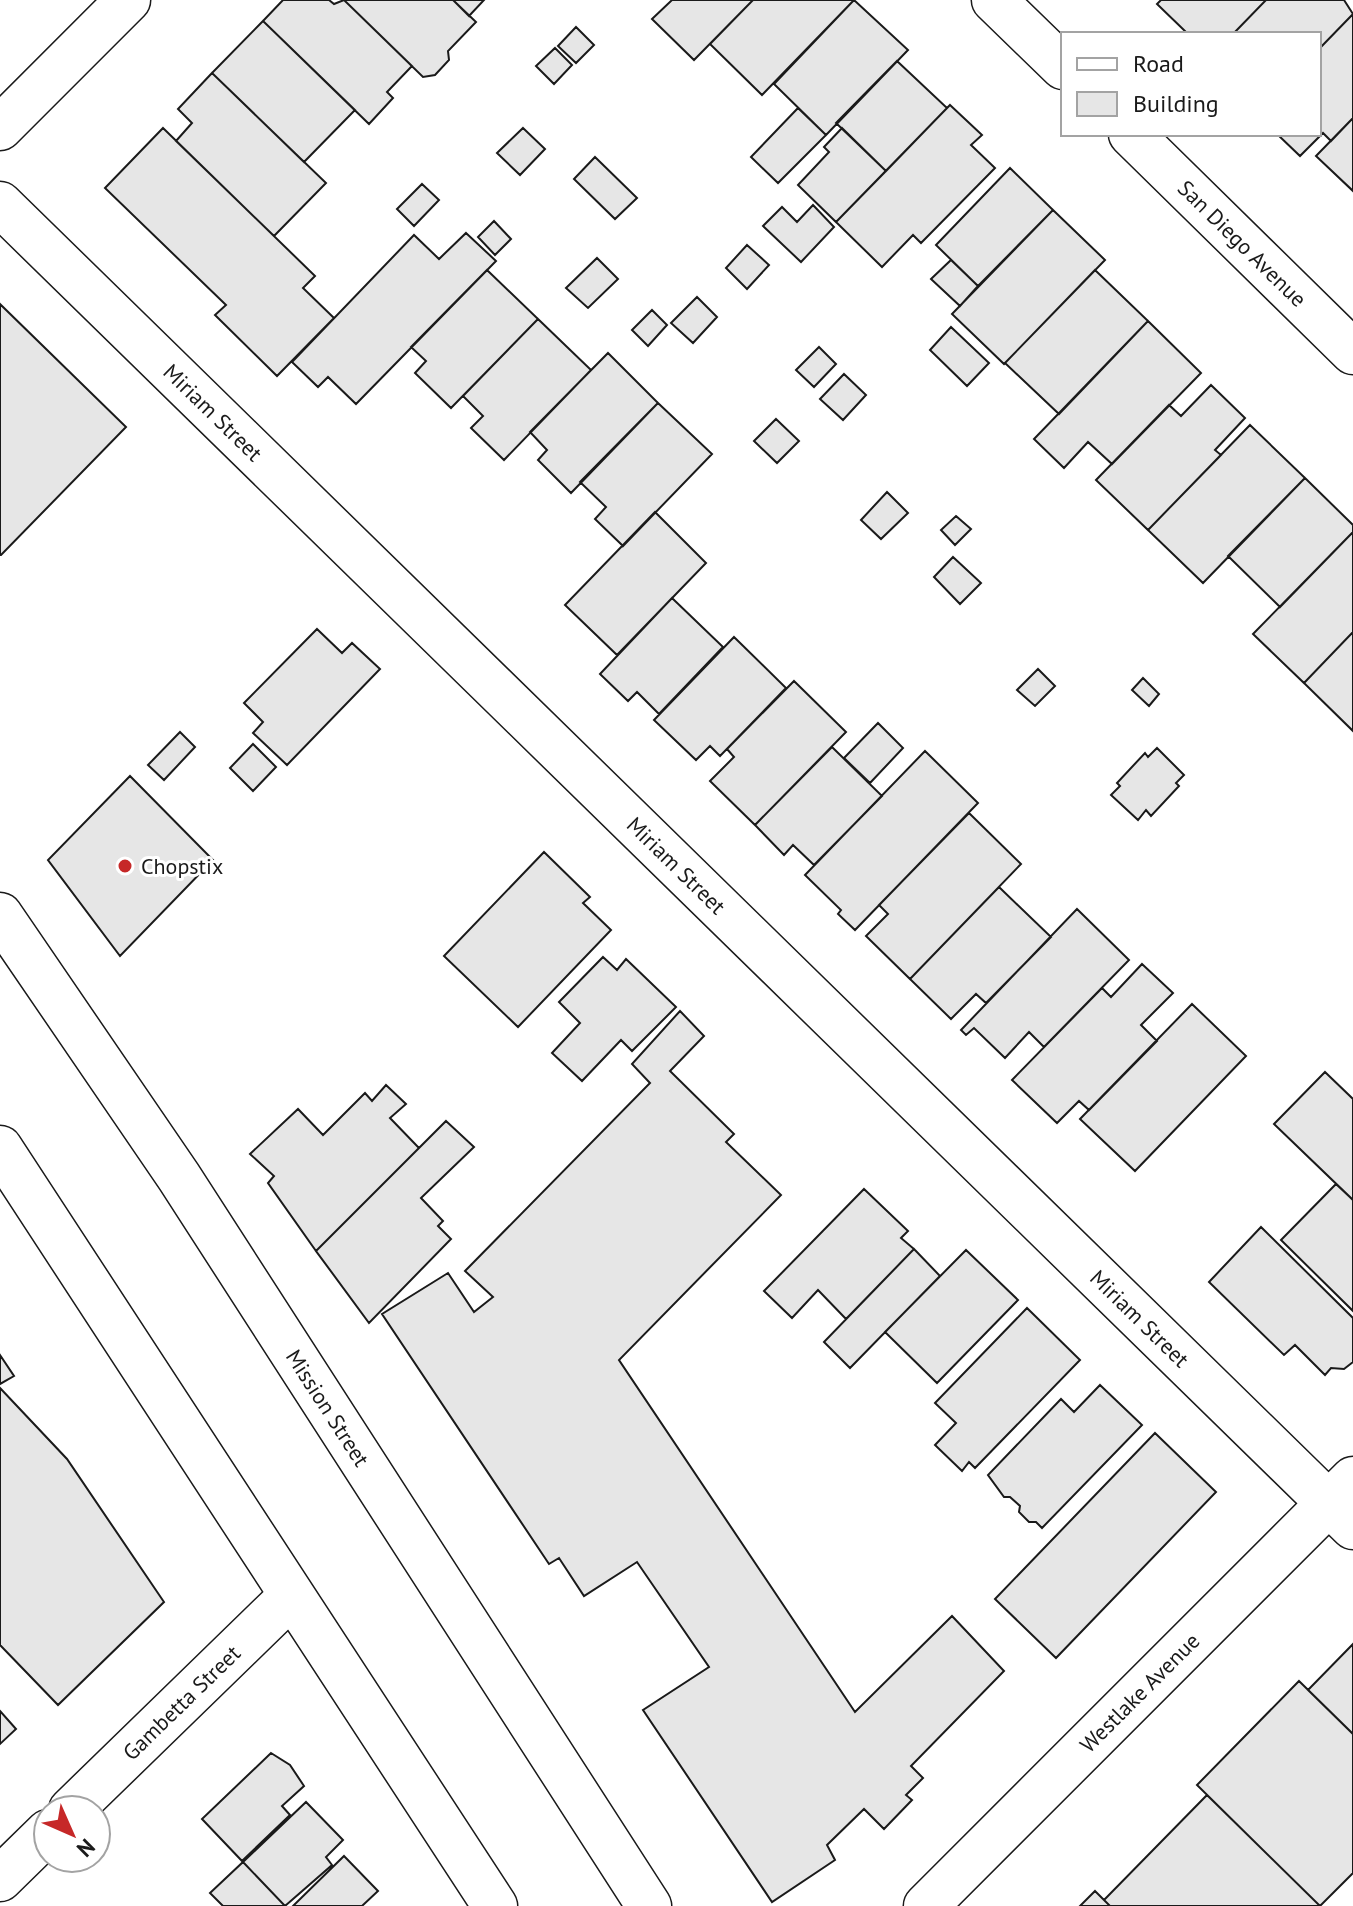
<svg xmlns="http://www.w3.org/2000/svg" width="1353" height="1906" viewBox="0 0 1353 1906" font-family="'PT Sans',sans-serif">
	<rect width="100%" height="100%" fill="#fff"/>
	<path fill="#e6e6e6" stroke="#1a1a1a" stroke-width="2" d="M283,0H329L334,4L344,0L412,66L387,92L393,98L369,124L263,21Z
		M344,0H453L476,22L448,51L449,60L435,75L423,77Z
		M453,0H484L469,16Z
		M672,0H753L694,60L652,19Z
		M753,0H854L762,95L710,44Z
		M854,0L908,50L826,135L774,84Z
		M1161,0H1266L1233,34H1188L1157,4Z
		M1266,0H1344L1353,14L1319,49V34H1233Z
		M1353,14V118L1331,141L1323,133L1300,156L1277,134H1319V49Z
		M263,21L355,110L304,162L212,73Z
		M576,27L594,45L576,63L558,46Z
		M555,48L572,65L554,84L536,66Z
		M897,61L947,108L886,171L836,123Z
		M212,73L326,183L274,236L176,141L192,123L178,109Z
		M950,105L982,135L971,145L995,168L921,243L913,235L882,267L836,222Z
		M798,108L826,135L778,183L751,157Z
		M1353,118V191L1316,156Z
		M163,128L315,276L303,288L334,318L277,376L215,315L226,305L105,188Z
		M523,128L545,149L520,175L497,153Z
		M842,128L886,171L836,222L798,185L829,152L824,147Z
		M595,157L637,198L615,219L574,179Z
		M1010,168L1053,210L978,286L936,245Z
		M422,184L439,200L414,226L397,209Z
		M813,205L834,227L801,262L763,226L782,207L797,222Z
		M1053,210L1105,260L1004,364L952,314Z
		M494,221L511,239L495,255L478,237Z
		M466,233L496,261L356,404L328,377L318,387L292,362L414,235L439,259Z
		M747,245L769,265L747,289L726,268Z
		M597,258L618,279L588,308L566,288Z
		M951,260L978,286L960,306L931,279Z
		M487,270L538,319L451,408L415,373L426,361L411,347Z
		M1095,270L1148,321L1059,414L1005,363Z
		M697,297L717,317L693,343L671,323Z
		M0,304L126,427L1,555H0Z
		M652,310L667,325L648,346L632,330Z
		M538,319L591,370L504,460L471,428L483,416L463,396Z
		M1148,321L1201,373L1112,464L1088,442L1064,468L1034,439Z
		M951,327L989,363L967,386L930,350Z
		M819,347L836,364L814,387L796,370Z
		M608,353L658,403L571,493L538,460L547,450L530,432Z
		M844,374L866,395L843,420L820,399Z
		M1211,385L1245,418L1215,450L1221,455L1148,530L1096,480L1169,405L1181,416Z
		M658,403L712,454L623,546L595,519L606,507L580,482Z
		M776,419L799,441L777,463L754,441Z
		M1250,425L1305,478L1203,583L1148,530Z
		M1305,478L1353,525V532L1280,607L1228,556Z
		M887,492L908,513L881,539L861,520Z
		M655,512L706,563L617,655L565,605Z
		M956,516L971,529L955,545L941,530Z
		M1353,532V632L1304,683L1253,634Z
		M953,557L981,583L960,604L934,577Z
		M672,598L723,647L659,714L637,692L628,701L600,674Z
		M317,629L342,653L352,643L380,669L287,765L253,733L263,722L244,703Z
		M1353,632V731L1304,683Z
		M734,637L786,688L720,756L710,746L696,760L654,720Z
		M1038,669L1055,686L1035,706L1017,690Z
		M1143,678L1159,694L1149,706L1132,690Z
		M794,681L846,732L755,825L710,781L734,757L727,749Z
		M878,723L903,748L870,783L844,758Z
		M180,732L195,747L164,780L148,765Z
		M253,744L276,767L253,791L230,768Z
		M832,747L882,796L814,865L793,845L784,855L755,825Z
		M1157,748L1184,775L1176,783L1179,786L1151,816L1146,810L1138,820L1111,795L1120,786L1117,783L1145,753L1148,757Z
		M925,751L978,803L855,930L838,914L841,910L805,875Z
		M130,776L213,860L120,956L48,860Z
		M969,813L1021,864L910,979L866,936L888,914L879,905Z
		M544,852L590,897L583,903L611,930L518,1027L444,956Z
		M999,887L1051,937L986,1003L976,994L951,1019L910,979Z
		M1077,909L1129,960L1044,1047L1029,1032L1005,1058L974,1028L966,1035L961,1030Z
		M603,957L617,970L626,959L676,1007L632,1051L621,1040L582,1081L552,1053L580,1023L559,1002Z
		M1142,964L1173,993L1141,1025L1157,1041L1089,1110L1079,1101L1057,1123L1012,1080L1102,988L1111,997Z
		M1192,1004L1246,1056L1135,1171L1080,1119Z
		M680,1011L704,1036L670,1071L734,1134L726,1142L781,1195L619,1360L855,1712L952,1616L1004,1671L911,1766L923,1778L906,1795L912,1800L884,1829L864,1809L827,1845L835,1860L772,1902L643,1710L709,1667L637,1562L584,1596L559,1558L549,1564L382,1314L448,1273L474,1312L493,1297L465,1271L650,1083L632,1064Z
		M1325,1072L1353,1099V1200L1274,1124Z
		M386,1085L406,1104L390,1118L419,1148L316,1251L268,1183L274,1176L250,1154L298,1109L323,1135L365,1093L372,1101Z
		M446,1121L474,1147L421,1198L443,1221L438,1226L451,1239L369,1323L316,1251Z
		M1336,1184L1353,1200V1311L1281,1240Z
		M864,1189L908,1231L901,1238L914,1249L846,1319L818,1290L792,1318L764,1291Z
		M1261,1227L1353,1318V1362L1344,1369L1331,1368L1325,1375L1295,1345L1284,1355L1209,1282Z
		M914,1249L940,1276L850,1368L824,1342Z
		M966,1250L1018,1300L937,1383L885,1332Z
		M1027,1308L1080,1360L975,1468L969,1462L962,1471L935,1445L956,1423L935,1403Z
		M0,1355L14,1376L0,1384Z
		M1100,1385L1142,1425L1042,1528L1036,1522H1029L1019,1512L1020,1506L1010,1497H1004L988,1475L1061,1399L1074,1412Z
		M0,1388L67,1459L164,1602L58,1705L0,1645Z
		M1155,1433L1216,1492L1056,1658L995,1599Z
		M1353,1644V1734L1308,1690Z
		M1299,1681L1353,1734V1873L1320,1906L1197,1785Z
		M0,1711L16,1729L0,1744Z
		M271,1753L290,1765L304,1786L282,1806L290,1815L242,1861L202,1819Z
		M1207,1795L1320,1906H1110L1104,1900Z
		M306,1802L343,1840L326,1857L332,1865L285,1906L243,1862Z
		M344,1856L378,1891L362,1906H293Z
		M243,1862L285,1906H223L210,1893Z
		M1095,1891L1110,1906H1080Z"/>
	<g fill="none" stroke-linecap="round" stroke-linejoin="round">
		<g stroke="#1a1a1a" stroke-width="47">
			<g id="minor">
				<path d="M994,0L1063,67"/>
				<path d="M0,128L128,0"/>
				<path id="s1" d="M1131,134L1353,352"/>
				<path id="s2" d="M0,204L1353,1527"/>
				<path id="s3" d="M71,1810L291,1596"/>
				<path d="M0,1879L48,1832"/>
			</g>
		</g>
		<g stroke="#1a1a1a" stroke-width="47">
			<g id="tertiary">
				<path id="s4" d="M926,1906L1353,1479"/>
			</g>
		</g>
		<g stroke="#1a1a1a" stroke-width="47">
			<g id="primary">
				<path id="s5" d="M0,915L179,1177L649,1906"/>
				<path d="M0,1148L495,1906"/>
			</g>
		</g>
		<use href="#minor" stroke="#fff" stroke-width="44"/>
		<use href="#tertiary" stroke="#fff" stroke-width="44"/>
		<use href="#primary" stroke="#fff" stroke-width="44"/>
	</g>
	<circle fill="#c62828" stroke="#fff" stroke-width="3" cx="125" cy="866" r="8"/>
	<g text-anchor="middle" stroke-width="6" stroke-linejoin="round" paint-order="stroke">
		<g font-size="22" fill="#1a1a1a" stroke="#fff">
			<text dy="8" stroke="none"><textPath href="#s1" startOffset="156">San Diego Avenue</textPath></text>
			<text dy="8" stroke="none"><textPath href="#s2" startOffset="298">Miriam Street</textPath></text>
			<text dy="8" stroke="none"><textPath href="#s2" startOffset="946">Miriam Street</textPath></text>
			<text dy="8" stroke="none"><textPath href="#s2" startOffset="1594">Miriam Street</textPath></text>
			<text dy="8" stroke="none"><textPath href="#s5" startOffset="592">Mission Street</textPath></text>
			<text dy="8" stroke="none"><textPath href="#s4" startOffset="302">Westlake Avenue</textPath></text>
			<text dy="8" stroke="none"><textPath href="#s3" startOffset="154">Gambetta Street</textPath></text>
		</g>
		<g font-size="22" fill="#1a1a1a" stroke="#fff" text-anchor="start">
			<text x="141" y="874">Chopstix</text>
		</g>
	</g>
	<rect x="1061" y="32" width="260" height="104" fill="#ffffff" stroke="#a3a3a3" stroke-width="2"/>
	<rect x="1077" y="58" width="40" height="12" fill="#ffffff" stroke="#a3a3a3" stroke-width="2"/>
	<text x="1133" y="72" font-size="24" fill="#1a1a1a">Road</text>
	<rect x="1077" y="92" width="40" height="24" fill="#e6e6e6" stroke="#a3a3a3" stroke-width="2"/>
	<text x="1133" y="112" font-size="24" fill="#1a1a1a">Building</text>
	<g transform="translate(72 1834) rotate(135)"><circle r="38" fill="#ffffff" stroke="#a3a3a3" stroke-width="2"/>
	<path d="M0-6L14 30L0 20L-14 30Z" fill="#c62828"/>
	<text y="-12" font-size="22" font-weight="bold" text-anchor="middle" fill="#1a1a1a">N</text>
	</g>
</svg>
